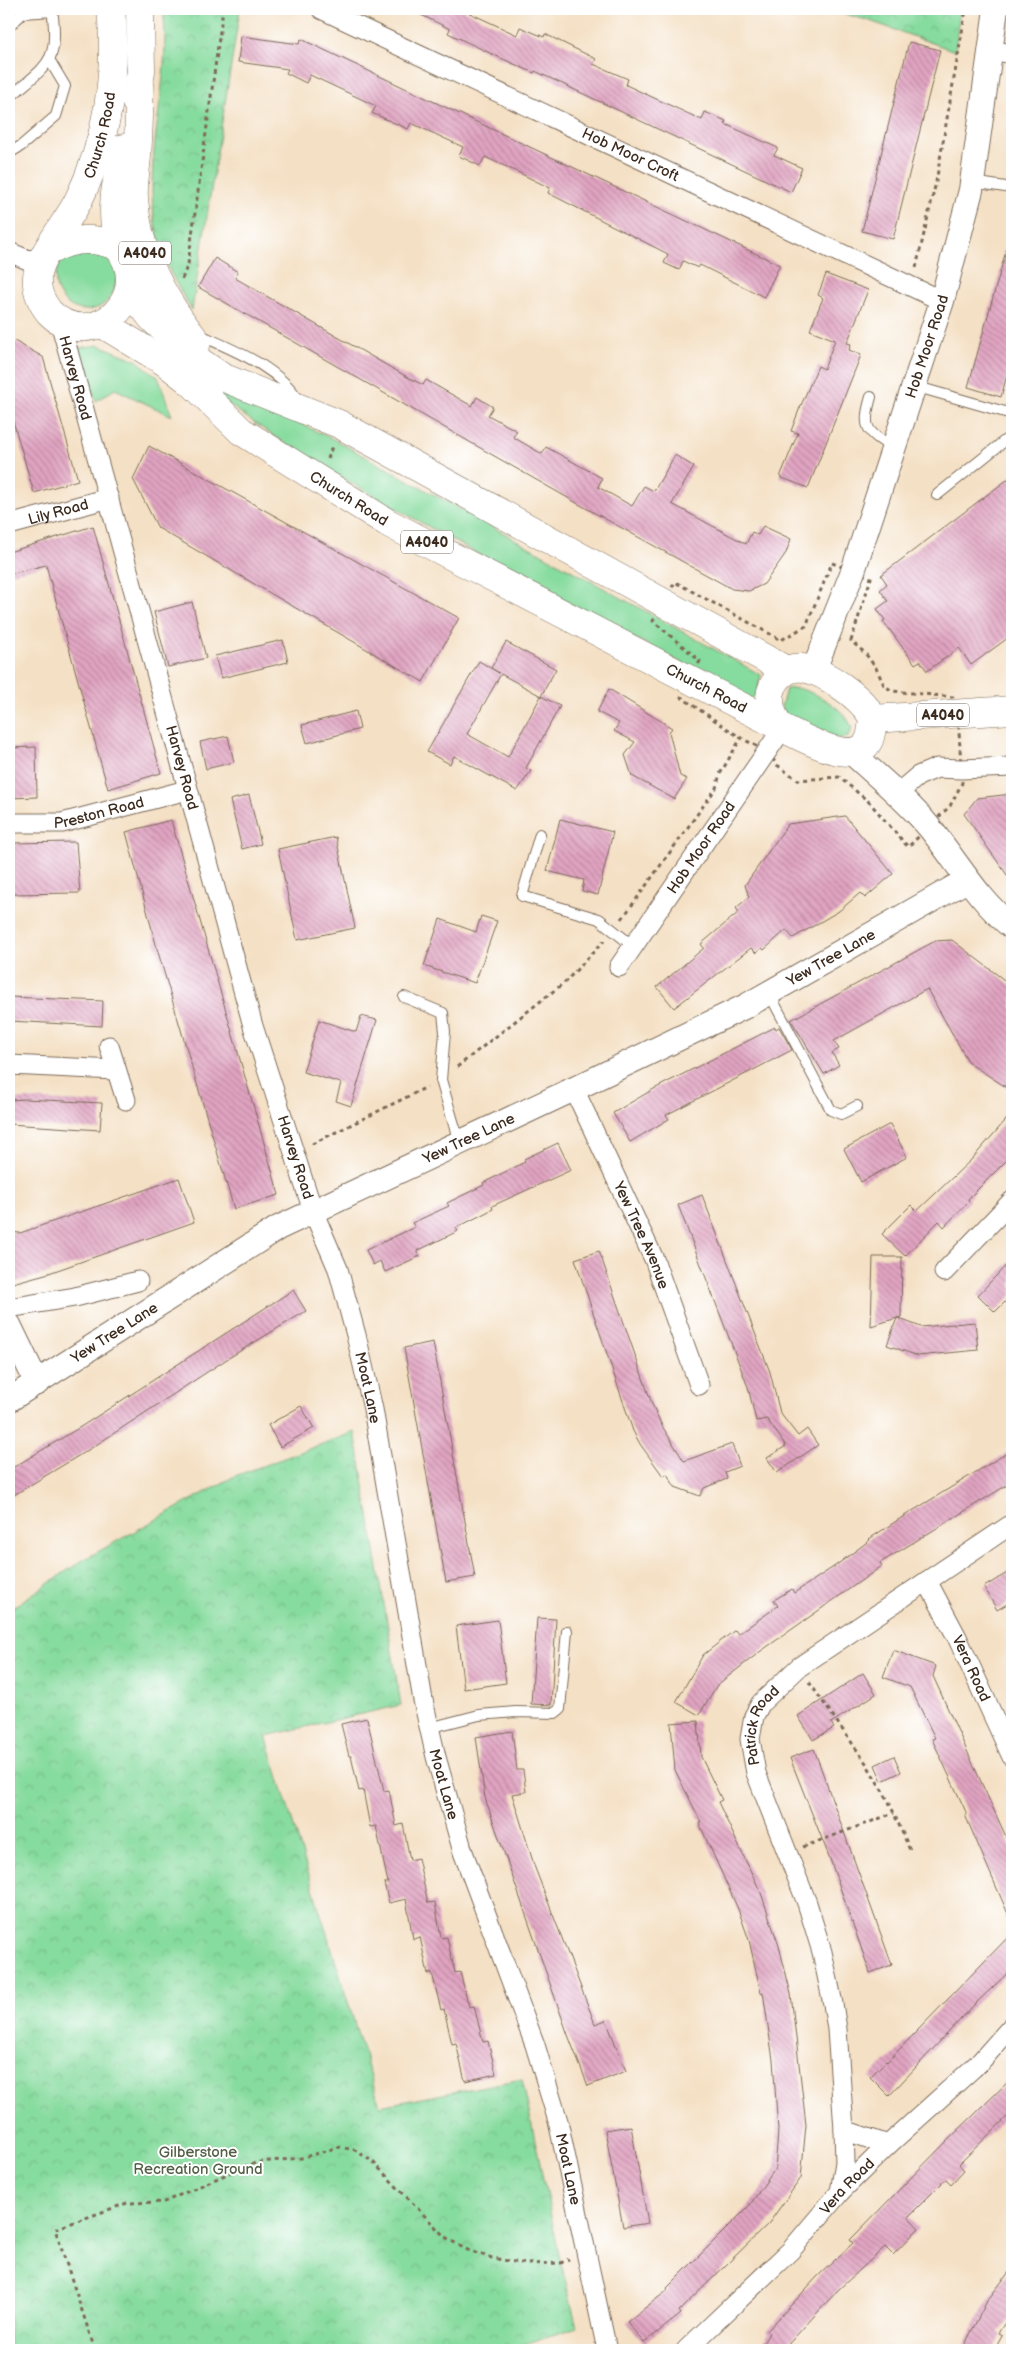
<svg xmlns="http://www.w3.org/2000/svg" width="1021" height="2359" viewBox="0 0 1021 2359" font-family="'Balsamiq Sans',sans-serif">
	<defs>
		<pattern id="park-crowns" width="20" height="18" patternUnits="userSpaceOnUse" patternTransform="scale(1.25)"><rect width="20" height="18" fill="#86db9e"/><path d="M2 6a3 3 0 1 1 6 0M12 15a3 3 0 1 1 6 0" fill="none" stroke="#75bc88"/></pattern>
		<pattern id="building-back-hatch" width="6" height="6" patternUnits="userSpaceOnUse" patternTransform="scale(1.25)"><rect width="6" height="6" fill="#e1a4c2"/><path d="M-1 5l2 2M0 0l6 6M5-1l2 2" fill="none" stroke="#b8869d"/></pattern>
	</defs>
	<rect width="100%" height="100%" fill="#fff"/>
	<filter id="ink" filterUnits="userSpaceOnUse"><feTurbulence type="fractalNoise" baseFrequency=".02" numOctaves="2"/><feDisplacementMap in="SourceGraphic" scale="10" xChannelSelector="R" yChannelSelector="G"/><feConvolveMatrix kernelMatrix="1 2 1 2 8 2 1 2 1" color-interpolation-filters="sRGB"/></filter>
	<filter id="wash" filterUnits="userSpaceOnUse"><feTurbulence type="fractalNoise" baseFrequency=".0096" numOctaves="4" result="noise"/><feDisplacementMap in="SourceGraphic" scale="20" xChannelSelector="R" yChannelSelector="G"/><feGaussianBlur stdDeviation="1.12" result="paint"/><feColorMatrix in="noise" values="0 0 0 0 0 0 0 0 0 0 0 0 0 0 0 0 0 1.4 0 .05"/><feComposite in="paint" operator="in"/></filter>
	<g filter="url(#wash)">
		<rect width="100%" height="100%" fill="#f4e0c4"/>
		<path fill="#86db9e" stroke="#60825e" d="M67,254H106C109,259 114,264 116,270C118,273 117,277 116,281C112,318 64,320 56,285C54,272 59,263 67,254Z
			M99,345L136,360L158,377L172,416L115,389L96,401L78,348Z
			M222,387L335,440L761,675L757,692L752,699C633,638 515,576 399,510C336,474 273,440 217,395Z
			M795,688C813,690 848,710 852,729L848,737L839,739L788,716L781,707L786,689Z"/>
		<path fill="url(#park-crowns)" stroke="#60825e" d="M163,9H240L192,310C177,286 163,262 157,234C140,160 173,84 163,9Z
			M826,9H960L955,51L867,20Z
			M355,1432L401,1705L266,1736L380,2106L522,2079L561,2263L577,2327L506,2350H9V1610L83,1560L235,1476Z"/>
		<g id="blocks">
			<path fill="url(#building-back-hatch)" fill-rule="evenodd" d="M409,9H461L517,35L520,27L544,37L545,34L596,59L593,64L628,79L626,85L702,120L705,112L726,121L725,124L778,148L774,155L802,168L791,192L535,71L534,73L492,54L448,33L450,29Z
				M241,36L299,44L301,39L780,265L764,297L700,265L698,268L683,261L679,270L664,263L668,254L548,193L550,188L507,167L485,157L480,166L459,156L463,147L411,123L408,129L372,113L376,106L310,75L306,83L286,73L288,69L238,62Z
				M909,42L940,50L893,239L862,231Z
				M1007,247L1012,248V357L1001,397L968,387Z
				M215,258L238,272L235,278L402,374L423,385L426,380L472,406L477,397L493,407L488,415L517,431L513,437L542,454L546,447L602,478L598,487L632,506L644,486L654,491L675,455L694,467L672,504L746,544L752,532L758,535L763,526L791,539L786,553L764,584L749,591L732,589L575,502L198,287Z
				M826,274L868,290L847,343L851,344L849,350L861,355L808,488L780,477L798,433L791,431L799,410L818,366L824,369L835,340L810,330L823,298L818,295Z
				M9,338L43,357L78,480L34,493L9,407Z
				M149,446L459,618L423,682L158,528L133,479Z
				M1012,476V635L971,665L959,648L927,671L920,661L915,664L883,621L885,620L877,609L888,601L880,590L887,584L881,575Z
				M93,526L161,773L108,789L46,565L9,574V552Z
				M192,602L206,658L168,667L154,612Z
				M283,640L288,662L221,678L215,656Z
				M506,642L556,669L541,696L560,706L526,768L531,771L517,791L454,756L450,764L427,752L479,661L499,673L491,668ZM501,674L541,696L508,757L467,734Z
				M609,689L672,728L669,732L680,776L687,779L674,799L632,776L625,755L635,742L614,731L619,723L597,712Z
				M356,711L360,729L307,743L302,725Z
				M228,736L234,762L206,769L200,742Z
				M36,747L37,797L9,798V748Z
				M1012,794V882L964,814L977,798Z
				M249,795L261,844L242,849L230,800Z
				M845,816L893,874L865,898L860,893L839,911L793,938L786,930L764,950L762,948L756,953L751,948L674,1008L657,987L704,948L701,944L739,912L736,908L749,897L745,885L788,824Z
				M560,819L613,832L598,895L582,891L584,880L547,871Z
				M171,820L279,1195L234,1209L158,952L126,832Z
				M336,837L355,928L297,940L278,849Z
				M76,842L80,893L9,894V843Z
				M481,916L497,921L475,983L424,966L440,919L476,932Z
				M952,940L1012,986V1091L969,1063L927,989L834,1041L839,1049L832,1053L839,1065L824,1074L791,1020L935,941Z
				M9,997L103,1001L102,1026L9,1021Z
				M361,1016L377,1020L351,1106L336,1101L341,1083L303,1072L319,1020L356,1032Z
				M775,1027L776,1029L779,1027L792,1050L666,1115L669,1119L630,1142L613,1113L652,1090Z
				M26,1099L102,1103L100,1130L9,1124V1100Z
				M1012,1113V1155L968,1199L969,1201L944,1227L939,1221L905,1256L882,1234L911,1205L917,1211L972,1159Z
				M890,1124L907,1157L861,1182L844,1149Z
				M558,1143L571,1170L492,1206L493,1209L456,1228L458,1231L417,1251L420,1256L385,1272L380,1261L373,1265L366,1250L415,1227L412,1223L449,1206L447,1203L484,1185L483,1183L525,1162L524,1159Z
				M179,1178L194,1222L49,1273L9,1284V1232L20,1233Z
				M702,1195L770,1372L780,1413L798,1436L807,1429L818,1445L777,1473L767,1458L786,1446L767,1419L756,1421L748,1387L678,1205Z
				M599,1251L652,1404L662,1426L684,1461L732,1444L740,1466L725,1472L727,1479L704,1488L700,1496L675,1487L667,1474L663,1476L640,1444L633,1431L575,1259Z
				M873,1257H902L901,1317L897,1318L921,1327L975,1322L978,1350L918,1356L887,1345L897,1318L871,1326Z
				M1012,1259V1295L995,1312L978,1295Z
				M293,1290L306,1311L227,1359L93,1447L9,1498V1470L82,1426Z
				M433,1342L475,1577L446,1582L404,1348Z
				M301,1406L314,1428L280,1447L268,1425Z
				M1012,1450V1482L880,1563L882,1566L761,1651L717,1685L699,1715L676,1702L703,1655L735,1630L738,1634L778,1606L774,1600L792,1589L794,1593L835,1566L870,1540L869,1539L901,1518Z
				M1012,1570V1601L997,1610L984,1587Z
				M537,1618L556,1619L551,1705L531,1704Z
				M498,1620L506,1683L464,1689L456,1626Z
				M893,1650L936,1666L933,1676L1012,1850V1923L965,1815L967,1814L932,1739L935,1738L910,1687L883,1677Z
				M863,1673L876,1694L831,1723L834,1728L813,1740L798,1716Z
				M367,1718L384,1791L389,1790L396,1826L403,1824L410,1860L418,1858L428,1903L435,1902L441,1938L447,1937L455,1973L460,1972L469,2007L474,2006L483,2042L488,2041L496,2074L465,2081L456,2043L452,2044L444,2009L441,2010L432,1973L428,1974L420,1937L413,1939L406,1899L389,1903L384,1883H388L376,1826L370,1827L363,1790L359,1791L351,1756H349L341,1724Z
				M698,1721L701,1757L722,1800L718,1802L761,1893L779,1946L791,1994L806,2125L801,2178L769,2223L679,2311L681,2314L644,2343L627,2322L668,2290L667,2288L749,2206L775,2169L777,2145L778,2130L773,2060L763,1992L761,1993L749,1940L738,1909L699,1823L701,1822L675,1770L671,1723Z
				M512,1731L517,1770H523L526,1792L512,1794L535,1868L595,2024L606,2020L626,2071L588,2086L568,2035L485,1798L476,1737Z
				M814,1749L892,1965L870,1973L830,1859L790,1758Z
				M894,1756L901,1772L882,1781L875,1765Z
				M1012,1933V1969L975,2004L889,2096L870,2077L886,2061L887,2062Z
				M1012,2078V2112L959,2164L964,2170L951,2184L946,2179L908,2217L919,2228L893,2255L885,2247L839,2289L783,2350H759L769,2333L767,2331L818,2276L853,2243L850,2240L946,2142Z
				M631,2126L648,2223L623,2227L605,2130Z
				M1012,2268V2313L998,2333L1002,2335L994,2350H962L987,2301Z"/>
		</g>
	</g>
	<g filter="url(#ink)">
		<use href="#blocks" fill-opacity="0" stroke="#7c6a58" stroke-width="1"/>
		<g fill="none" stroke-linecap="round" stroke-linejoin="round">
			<g stroke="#7c6a58" stroke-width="12">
				<path id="service" d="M9,26L23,13L53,11
					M9,98C47,64 60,64 52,9
					M9,153L21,146L56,116L65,86L50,61
					M972,182L1012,188
					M200,335C236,351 278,367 300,402
					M914,386L1012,414
					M871,397C862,428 866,431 893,448
					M937,495L1012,435
					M540,834L522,896L599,919L633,946
					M769,993L831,1110L841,1114L857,1106
					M404,997L443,1013L445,1032L441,1080L459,1142
					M429,1728L479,1715L516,1712L555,1713L560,1709L567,1631"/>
			</g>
			<g stroke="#7c6a58" stroke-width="21">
				<g id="minor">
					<path id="s1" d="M321,9L942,301"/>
					<path d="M991,50L1012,54"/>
					<path d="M9,252L28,260L44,258"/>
					<path id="s2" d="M60,322L253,1026L313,1211L338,1269L356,1335L373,1409L423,1700L436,1757L463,1852L535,2045L558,2121L607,2350"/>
					<path id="s3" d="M9,525L109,498"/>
					<path d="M898,793L918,776L937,768L961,769L1012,767"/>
					<path id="s4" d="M9,823H62L187,790"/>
					<path id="s5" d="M619,967L783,728"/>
					<path d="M109,1046L126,1100"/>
					<path d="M9,1065L116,1070"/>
					<path id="s6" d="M574,1089L654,1259L699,1385"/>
					<path d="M944,1272L1012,1201"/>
					<path d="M9,1308L75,1297L138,1281"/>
					<path id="s7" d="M927,1581L957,1637L1012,1757"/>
					<path d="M844,2130L888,2145"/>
					<path id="s8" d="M840,2192L845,2162L844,2130L837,2029L833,2004L822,1952L807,1903L756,1773L750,1739L754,1716L761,1703L799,1667L1012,1524"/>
					<path id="s9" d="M686,2350L791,2250L840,2192L888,2145L981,2061L1012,2026"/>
				</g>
			</g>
			<g stroke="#7c6a58" stroke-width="26">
				<g id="tertiary">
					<path id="s10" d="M813,672L853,571L942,301L971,190L996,9"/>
					<path d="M851,752C877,776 906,799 929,827C956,860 978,900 1012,927"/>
					<path d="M9,1325L37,1383"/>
					<path id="s11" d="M9,1400L278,1228L574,1089L746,1006L967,880"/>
				</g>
			</g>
			<g stroke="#7c6a58" stroke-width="29">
				<g id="primary">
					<path d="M140,84C139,108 139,132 137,156C136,170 133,184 134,198C137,253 163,300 197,342"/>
					<path d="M136,102L141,71L140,9"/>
					<path d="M118,247C110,209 115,185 124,148"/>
					<path id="s12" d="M49,251C71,238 94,236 118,247C157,296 92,356 49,312C41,302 36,290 37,277C37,258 69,220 78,201C107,142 118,74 111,9"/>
					<path d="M130,290L152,318L193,357L222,377L339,424L786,670"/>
					<path id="s13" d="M101,323L165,362L192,383L241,431L388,523L783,728C801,737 854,767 868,742C872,735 872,726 873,719C864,699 826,672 803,668C786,665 771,681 770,698C769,707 773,715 777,723"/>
					<path d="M873,719L1012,710"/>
				</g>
			</g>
			<path stroke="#7c6a58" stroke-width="3" stroke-dasharray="4 4" stroke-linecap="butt" d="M916,268L936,182L966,9
				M182,279L188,264L223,9
				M328,459L332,446
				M832,563L871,578L851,641L865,653L876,668L884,685L892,691L953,697L958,715L962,783L950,806L908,847L869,802L839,777L798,780L777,765L768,752L741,738L681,697L700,661L653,621L675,582L781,640L806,626Z
				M622,919L716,788L720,774L741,738
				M457,1067L565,982L604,941
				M312,1144L427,1087
				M809,1682L866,1763L889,1802L910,1850
				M803,1847L894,1813
				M95,2350L55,2229L127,2203L164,2202L245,2166L260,2162L301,2158L339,2147L355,2150L373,2162L445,2237L465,2249L492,2258L526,2264L561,2263L569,2259"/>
			<use href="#service" stroke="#fff" stroke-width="10"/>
			<use href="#minor" stroke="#fff" stroke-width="19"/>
			<use href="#tertiary" stroke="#fff" stroke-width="24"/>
			<use href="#primary" stroke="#fff" stroke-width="28"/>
		</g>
	</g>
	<g text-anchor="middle" stroke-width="4" stroke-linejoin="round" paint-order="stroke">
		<g fill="#fff" stroke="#766a62" stroke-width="1">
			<rect x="119" y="241.5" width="52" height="23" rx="4"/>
			<rect x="401" y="530.5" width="52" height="23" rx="4"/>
			<rect x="917" y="703.5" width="52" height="23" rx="4"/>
		</g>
		<g font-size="14" font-weight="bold" fill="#3b2a1e">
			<text x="145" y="258">A4040</text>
			<text x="427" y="547">A4040</text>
			<text x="943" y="720">A4040</text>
		</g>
		<g font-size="15" fill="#3b2a1e" stroke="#fff">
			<text dy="5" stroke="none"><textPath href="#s12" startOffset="414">Church Road</textPath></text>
			<text dy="5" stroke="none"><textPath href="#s1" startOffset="342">Hob Moor Croft</textPath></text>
			<text dy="5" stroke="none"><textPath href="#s10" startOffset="345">Hob Moor Road</textPath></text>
			<text dy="5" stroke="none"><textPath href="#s2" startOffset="58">Harvey Road</textPath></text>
			<text dy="5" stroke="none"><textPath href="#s13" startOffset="305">Church Road</textPath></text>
			<text dy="5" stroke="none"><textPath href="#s3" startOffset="51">Lily Road</textPath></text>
			<text dy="5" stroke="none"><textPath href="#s13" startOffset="710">Church Road</textPath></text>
			<text dy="5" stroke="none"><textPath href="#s2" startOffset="462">Harvey Road</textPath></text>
			<text dy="5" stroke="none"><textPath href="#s4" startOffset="91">Preston Road</textPath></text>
			<text dy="5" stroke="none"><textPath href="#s5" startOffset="145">Hob Moor Road</textPath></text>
			<text dy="5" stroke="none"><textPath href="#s11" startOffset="935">Yew Tree Lane</textPath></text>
			<text dy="5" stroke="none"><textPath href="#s11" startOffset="530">Yew Tree Lane</textPath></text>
			<text dy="5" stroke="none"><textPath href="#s2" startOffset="868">Harvey Road</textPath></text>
			<text dy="5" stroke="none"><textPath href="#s6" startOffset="161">Yew Tree Avenue</textPath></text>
			<text dy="5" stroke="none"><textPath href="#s11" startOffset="125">Yew Tree Lane</textPath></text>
			<text dy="5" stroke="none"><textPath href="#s2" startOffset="1110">Moat Lane</textPath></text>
			<text dy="5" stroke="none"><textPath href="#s7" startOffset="98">Vera Road</textPath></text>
			<text dy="5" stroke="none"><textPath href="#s8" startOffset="484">Patrick Road</textPath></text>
			<text dy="5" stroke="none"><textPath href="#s2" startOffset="1514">Moat Lane</textPath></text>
			<text dy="5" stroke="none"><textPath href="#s2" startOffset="1919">Moat Lane</textPath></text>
			<text dy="5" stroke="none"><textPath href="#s9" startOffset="230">Vera Road</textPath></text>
		</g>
		<g font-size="15" fill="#525f44" stroke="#fff">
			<text x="198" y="2157">Gilberstone<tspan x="198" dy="17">Recreation Ground</tspan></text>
		</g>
	</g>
	<rect width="1021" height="2359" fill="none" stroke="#fff" stroke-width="30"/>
</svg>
